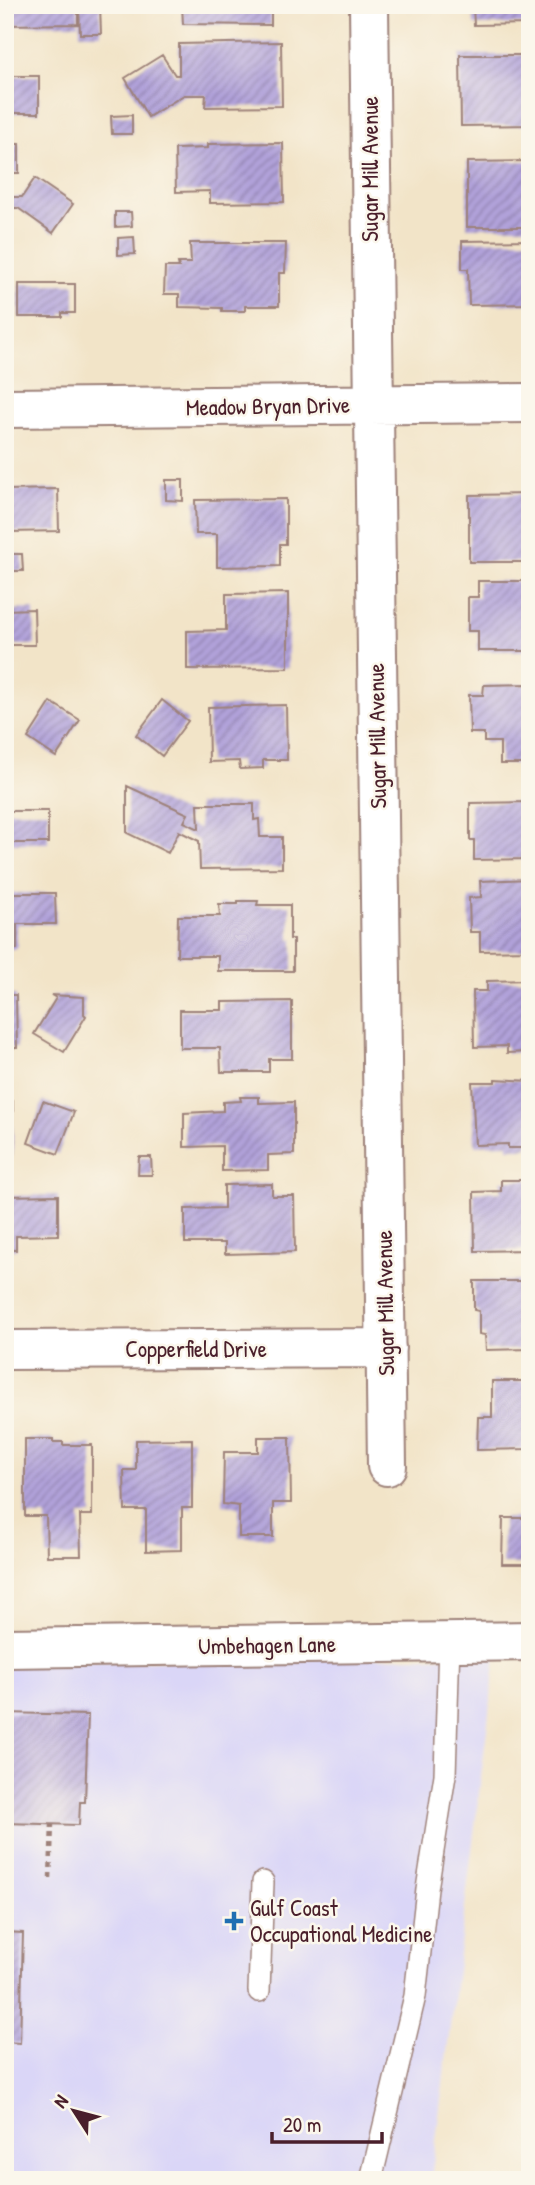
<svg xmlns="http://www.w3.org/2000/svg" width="535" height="2185" viewBox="0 0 535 2185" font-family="'Patrick Hand',sans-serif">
	<defs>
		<pattern id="building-hatch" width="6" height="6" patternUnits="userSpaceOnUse" patternTransform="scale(1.75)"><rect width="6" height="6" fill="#b1a2da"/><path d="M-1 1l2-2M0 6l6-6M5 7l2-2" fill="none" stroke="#9283b1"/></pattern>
	</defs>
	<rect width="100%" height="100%" fill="#fbf7ec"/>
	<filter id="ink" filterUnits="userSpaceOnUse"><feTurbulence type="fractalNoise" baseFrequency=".0143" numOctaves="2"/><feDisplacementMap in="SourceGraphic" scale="14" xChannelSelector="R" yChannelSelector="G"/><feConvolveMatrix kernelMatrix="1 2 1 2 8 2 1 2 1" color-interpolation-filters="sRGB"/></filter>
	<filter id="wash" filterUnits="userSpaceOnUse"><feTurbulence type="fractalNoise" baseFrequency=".00686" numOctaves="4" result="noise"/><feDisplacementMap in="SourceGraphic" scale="28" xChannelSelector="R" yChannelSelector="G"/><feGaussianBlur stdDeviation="1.57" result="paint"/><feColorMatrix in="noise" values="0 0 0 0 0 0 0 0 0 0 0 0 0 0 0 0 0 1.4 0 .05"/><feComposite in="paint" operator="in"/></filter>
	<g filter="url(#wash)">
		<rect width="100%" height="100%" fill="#f2e4c8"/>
		<path fill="#dad6f7" d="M496,1656L431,2180H5V1663Z"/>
		<g id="blocks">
			<path fill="url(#building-hatch)" d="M5,5H78V24L5,25Z
				M79,5H100L101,34H80Z
				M182,5H271V25L183,24Z
				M473,5H530V24L474,25Z
				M281,42L282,106L205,107L206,95H184L148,117L125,78L162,55L175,75H179V44Z
				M460,55H529L530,125L461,126Z
				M5,76H39V113H5Z
				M132,115V134H112L111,116Z
				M283,143L284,202L210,203V191L176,192L175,149L208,148V144Z
				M5,144H19V173H5Z
				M530,161V227H467V162Z
				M35,178L73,204L53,233L18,208H5V197H22Z
				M115,212H131L132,226L115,227Z
				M134,237L135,254L118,255V238Z
				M530,240V304L469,305L468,269H462V241Z
				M190,243H286L285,273H279V306H245V311H222V308L179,307V294H164L165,267H179L178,263H191Z
				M5,248H11V317H5Z
				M19,284H75V313H62V317H19Z
				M166,480H183V501L166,500Z
				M58,489L59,531L9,532L10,554H22L23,571H5V490Z
				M530,494V562H469V495Z
				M286,499V544H280V566L217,567V534H196L195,500Z
				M478,581H530V651H478V631H468V597H478Z
				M288,593V668L187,669V631L226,630V594Z
				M34,609L35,645H5V610Z
				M530,684V762H526V764H500V742H484V733H470L469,695H483L484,685Z
				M162,700L188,721L162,756L136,735Z
				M51,702L80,720L56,757L28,738Z
				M5,703H8L9,752H5Z
				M286,705L287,760H263V768L240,769L239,761L209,762L208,707Z
				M127,786L188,814L184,822L199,829L198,804H254V820L259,819L260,837H282V868L200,869L199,841L179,831L168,853L127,833Z
				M530,802V859L474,860V840H470V803Z
				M5,811H48V843H5Z
				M530,879V950L480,951V932H470L469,898L481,897L480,881Z
				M5,893H55L56,924H17V949H8V960H5Z
				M238,901H258L257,905H290V939H293V971H218V956H177L178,916H220L219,904H238Z
				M530,980V1047H526V1052L507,1053V1046L474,1047L473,991H487V981Z
				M5,995H16L17,1048H5Z
				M51,995L84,997V1014L86,1016L64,1052L34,1034L56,998Z
				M292,1001V1059H269V1072H221L220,1048H180V1010H222V1002Z
				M495,1079L530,1081V1144L527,1145V1148H508V1144L475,1145L472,1082H495Z
				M240,1097H259V1103L294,1102V1154L268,1155V1170L222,1171V1146L184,1147V1113L223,1111V1102L241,1101Z
				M5,1101H13V1156H5Z
				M43,1101L74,1112L58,1154L28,1143Z
				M139,1157H151L152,1175H138Z
				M501,1180H530V1250L475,1251L474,1192L501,1191Z
				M272,1184V1196H294L295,1252L225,1254V1243H185V1209L224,1208V1185Z
				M58,1195V1235L16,1236V1250H5V1196Z
				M474,1281H530V1349L486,1350L485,1335L479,1334V1311L474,1310Z
				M492,1381H530V1449L477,1450L478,1417H492Z
				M258,1437H290L291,1503H273V1537H239V1506L223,1504L224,1452H258Z
				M25,1439H53V1442H63V1445H92V1515H80L81,1556H47L46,1516H25Z
				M192,1439V1508H182V1550L146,1551V1510H125L124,1470H136V1440Z
				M503,1518H525V1564H502Z
				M5,1713L88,1715L85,1802H80L79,1825L5,1823Z
				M5,1932L23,1933L20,2043L5,2042Z"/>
		</g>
	</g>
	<g filter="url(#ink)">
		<use href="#blocks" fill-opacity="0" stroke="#9e827a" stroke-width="2"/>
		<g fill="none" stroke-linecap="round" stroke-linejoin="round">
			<g stroke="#9e827a" stroke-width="24">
				<path id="service" d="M259,1991L263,1882
					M371,2180L415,1996L427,1889L445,1775L449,1642"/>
			</g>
			<g stroke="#9e827a" stroke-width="42">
				<path id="minor" d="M369,5L387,1466
					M5,408L530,403
					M5,1350L386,1348
					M5,1648L530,1641"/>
			</g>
			<path stroke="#9e827a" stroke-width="4.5" stroke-dasharray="5 5" stroke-linecap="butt" d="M50,1878L52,1824"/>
			<use href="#service" stroke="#fff" stroke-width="21"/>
			<use href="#minor" stroke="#fff" stroke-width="38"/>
		</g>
	</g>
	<path fill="#1f6fb2" stroke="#fbf7ec" stroke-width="2.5" d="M230.5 1910.5h7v7h7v7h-7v7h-7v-7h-7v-7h7z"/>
	<g text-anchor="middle" stroke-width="5" stroke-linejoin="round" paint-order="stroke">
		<g font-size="23" fill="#4a1f2b" stroke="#fbf7ec">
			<text transform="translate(370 169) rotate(-90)" y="8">Sugar Mill Avenue</text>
			<text transform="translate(268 406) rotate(-1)" y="8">Meadow Bryan Drive</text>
			<text transform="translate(377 736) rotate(-91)" y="8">Sugar Mill Avenue</text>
			<text transform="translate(385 1303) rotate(-91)" y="8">Sugar Mill Avenue</text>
			<text x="196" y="1357">Copperfield Drive</text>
			<text transform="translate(267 1645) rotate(-1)" y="8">Umbehagen Lane</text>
		</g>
		<g font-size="23" fill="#4a1f2b" stroke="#fbf7ec" text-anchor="start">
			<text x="250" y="1916">Gulf Coast<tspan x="250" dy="26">Occupational Medicine</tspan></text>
		</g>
	</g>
	<rect width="535" height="2185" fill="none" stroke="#fbf7ec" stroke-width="28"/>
	<g transform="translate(74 2111) rotate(306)" stroke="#fbf7ec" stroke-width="5" paint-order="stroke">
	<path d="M0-5L12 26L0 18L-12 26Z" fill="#4a1f2b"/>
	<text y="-10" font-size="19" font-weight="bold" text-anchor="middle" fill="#4a1f2b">N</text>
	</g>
	<path d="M272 2132v10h110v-10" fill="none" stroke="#4a1f2b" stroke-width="3.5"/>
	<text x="283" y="2132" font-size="21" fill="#4a1f2b" stroke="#fbf7ec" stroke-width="5" paint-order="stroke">20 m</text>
</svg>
